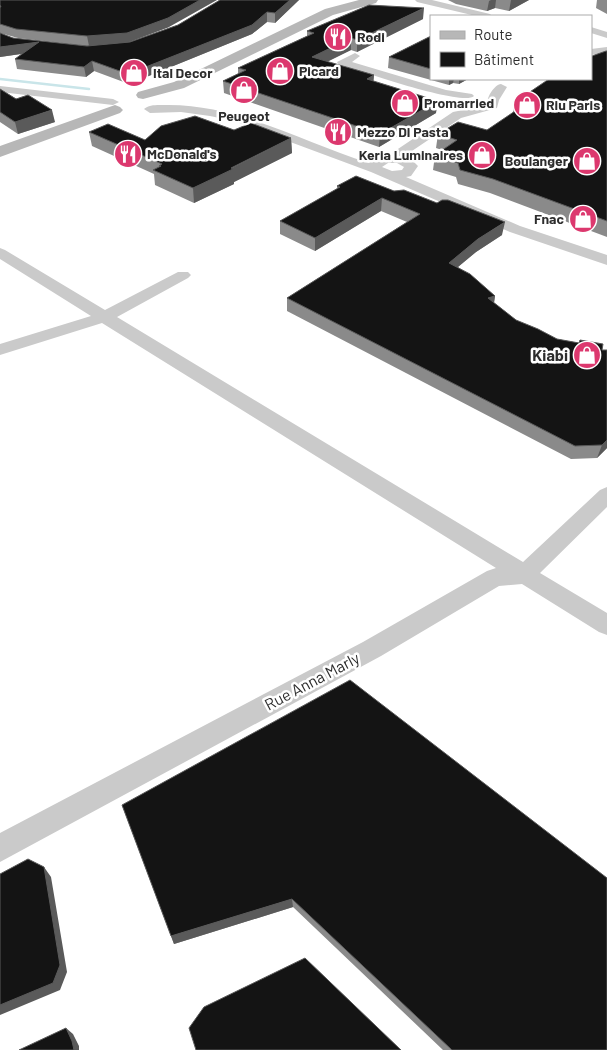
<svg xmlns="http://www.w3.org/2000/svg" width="607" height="1050" viewBox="0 0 607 1050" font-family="Barlow,sans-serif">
	<rect width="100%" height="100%" fill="#fff"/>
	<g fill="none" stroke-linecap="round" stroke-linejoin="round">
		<path stroke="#c9e5e9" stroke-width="2.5" d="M0,79L89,89"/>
		<path fill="#cacaca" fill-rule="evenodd" d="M415,0H432L490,14L492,16H476L417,2Z
			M591,27L607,32V38L591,33Z
			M607,47V53L591,55V49Z
			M355,53L360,56L352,62L446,90L472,94L474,96C463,107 358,70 338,64L337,62Z
			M501,84L507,87L499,100L497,108L461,118L403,157L412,160L418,166L411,176L406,177L520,226L607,255V265L510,232L371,172L234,121L210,116L181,112L150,113L144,109C149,104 159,105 166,105C238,104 302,142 369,163L374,159L389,155L453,112L463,110L458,106L460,104C469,101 477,108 487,104C487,97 494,85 501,84ZM388,163H397L404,167L402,170L392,171L382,167Z
			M0,86L113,99L119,102L113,105L0,92Z
			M0,248L5,250L105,310L178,272H188L191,275L188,278L117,317L523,562L600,490L607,487V507L540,573L607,613V635L599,632L522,584L499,586L381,656L0,862V833L363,642L487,571L496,568L102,323L0,355V344L91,316L0,259Z"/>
		<path fill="#b7b7b7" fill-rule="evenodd" d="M359,0H378L376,3L333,15L184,88L143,99L138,98L136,95L138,92L174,82L325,9Z
			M115,105L120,107L123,110L120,113L0,157V146Z"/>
	</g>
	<path fill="#8a8a8a" d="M0,0L169,27L129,42L178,25L220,0H299L275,23L267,22L252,34L129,84L94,71L86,77L17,69L15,59L21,54L0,57V33L13,38L88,46L18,38L0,33Z
		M448,0H529L509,11L495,8L487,11L456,4Z
		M597,0H607V14L596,8Z
		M423,19L357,52L351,50L327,62L374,75L373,81L436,113L379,147L224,93L223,81L238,74V68L307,36V31Z
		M431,36V79H468L459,84L453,83L449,85L388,68L389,57Z
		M607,51V237L490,193L458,184L456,177L433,170L435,155L442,150L436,148L438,134L487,130L513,113L515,102L592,56Z
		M0,89L55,122L18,134L0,122Z
		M234,130L291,138L292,153L234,182V184L194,203L155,185L154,174L92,146L89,132L145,140Z
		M356,176L502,235L476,252L458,267L495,296L494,303L516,320L557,339L579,343L580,340L602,350L607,448L597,458L571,459L287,311V298L407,222L381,211L315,251L280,234V221L337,189V186Z
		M122,805L607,1050H443L293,907L174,944Z"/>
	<path fill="#5a5a5a" d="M200,0H217L169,27L129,42L89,46L87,36Z
		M290,0H299L275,23V13Z
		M491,0H496L495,8L487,11L489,1Z
		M511,0H529L509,11Z
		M424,8L423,19L357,52V40Z
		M267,12V22L252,34L129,84L128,74Z
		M351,38V50L312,69V57Z
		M39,42L41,51L0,57V47Z
		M92,61L94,71L86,77L84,67Z
		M374,75L373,88L367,79Z
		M449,79H454L453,83L449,85Z
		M459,79H468L459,84Z
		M438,101L436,113L379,147L380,134Z
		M52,110L55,122L18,134L15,122Z
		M291,138L292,153L234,182V184L194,203L193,188Z
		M382,198L381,211L315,251V238Z
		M505,222L502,235L476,252L447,276L449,263L478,239Z
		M495,296L493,309L488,298Z
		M607,440V448L597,458L602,445Z
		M44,867L51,877L67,972L60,990L0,1015V1005Z
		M292,899L293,907L174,944L171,936Z
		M66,1028L73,1034L79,1046V1050H74Z"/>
	<path fill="#141414" stroke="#5a5a5a" d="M0,0H200L168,18L127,33L87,36L16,29L0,24V7H1L0,5Z
		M220,0H290L275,13L267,12L252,25L128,74L92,61L84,67L15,59L39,42L0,47V33L13,38L87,46L130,42L178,25Z
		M369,5L424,8L357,40L351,38L312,57L374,75L367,79L438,101L380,134L223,81L246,70L238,68L314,33L307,31Z
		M431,36V69L389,57Z
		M606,51H607V221L493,179L460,170L458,163L435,155L457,140L438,134L458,122L487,130L524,105L515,102L549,79H591V56H592Z
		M0,89L16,99L28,95L52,110L15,122L0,112Z
		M195,116L234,130L251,123L291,138L231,168L233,169L193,188L153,170L161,166H159L162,164L89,132L108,124L145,140L161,126Z
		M356,176L394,191L404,190L437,203L442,200H448L505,222L478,239L449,263L470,274L495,296L488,298L516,320L538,329L557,339L579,343L580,340L603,344L602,350H607V440L602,445L575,446L287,298L420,214L382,198L315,238L280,221L340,187L337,186Z
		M350,680L607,878V1050H452L292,899L171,936L122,805Z
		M28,859L44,867L60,965L53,983L0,1005V874Z
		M305,958L401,1050H196L189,1028L204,1007Z
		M66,1028L72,1041L74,1050H19Z"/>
	<defs>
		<g id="restaurant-disc" transform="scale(1.4375)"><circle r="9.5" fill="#dc386e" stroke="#fff"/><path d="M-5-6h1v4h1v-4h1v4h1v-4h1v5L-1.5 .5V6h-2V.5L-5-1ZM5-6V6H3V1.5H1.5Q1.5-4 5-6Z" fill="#fff"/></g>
		<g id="shop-disc" transform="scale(1.4375)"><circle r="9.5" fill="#dc386e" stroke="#fff"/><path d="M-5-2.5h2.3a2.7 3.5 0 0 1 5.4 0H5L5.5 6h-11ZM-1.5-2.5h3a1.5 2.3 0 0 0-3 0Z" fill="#fff"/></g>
	</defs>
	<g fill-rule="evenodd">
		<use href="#restaurant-disc" x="338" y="37"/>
		<use href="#shop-disc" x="280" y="71"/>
		<use href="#shop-disc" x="134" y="73"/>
		<use href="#shop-disc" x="244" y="90"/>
		<use href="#shop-disc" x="405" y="103"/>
		<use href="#shop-disc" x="527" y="105"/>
		<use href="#restaurant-disc" x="338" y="132"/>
		<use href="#restaurant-disc" x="128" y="154"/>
		<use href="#shop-disc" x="482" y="155"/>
		<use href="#shop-disc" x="587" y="161"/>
		<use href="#shop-disc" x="583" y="219"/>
		<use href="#shop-disc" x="587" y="355"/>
	</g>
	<g text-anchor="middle" stroke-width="5" stroke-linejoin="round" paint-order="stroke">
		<g font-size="14" font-weight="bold" fill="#2d2d2d" stroke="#fff" text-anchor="start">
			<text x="357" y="42">Rodi</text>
			<text x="299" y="76">Picard</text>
			<text x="153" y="78">Ital Decor</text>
			<text x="424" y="108">Promarried</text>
			<text x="546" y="110">Riu Paris</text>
			<text x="244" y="121" text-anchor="middle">Peugeot</text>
			<text x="357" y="137">Mezzo Di Pasta</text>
			<text x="147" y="159">McDonald's</text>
			<text x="463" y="160" text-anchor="end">Keria Luminaires</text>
			<text x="568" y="166" text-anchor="end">Boulanger</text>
			<text x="564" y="224" text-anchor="end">Fnac</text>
		</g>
		<g font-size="16" font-weight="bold" fill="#2d2d2d" stroke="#fff" text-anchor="end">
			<text x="568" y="361">Kiabi</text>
		</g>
		<g font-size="16" fill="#2d2d2d" stroke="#fff">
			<text transform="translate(312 681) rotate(-28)" y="6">Rue Anna Marly</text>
		</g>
	</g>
	<rect x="430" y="15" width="162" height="65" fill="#ffffff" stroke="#ababab"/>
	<rect x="440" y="31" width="25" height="8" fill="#b7b7b7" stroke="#ababab"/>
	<text x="474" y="40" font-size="15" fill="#2d2d2d">Route</text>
	<rect x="440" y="52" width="25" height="15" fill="#141414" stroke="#ababab"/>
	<text x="474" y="65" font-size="15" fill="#2d2d2d">Bâtiment</text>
</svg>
